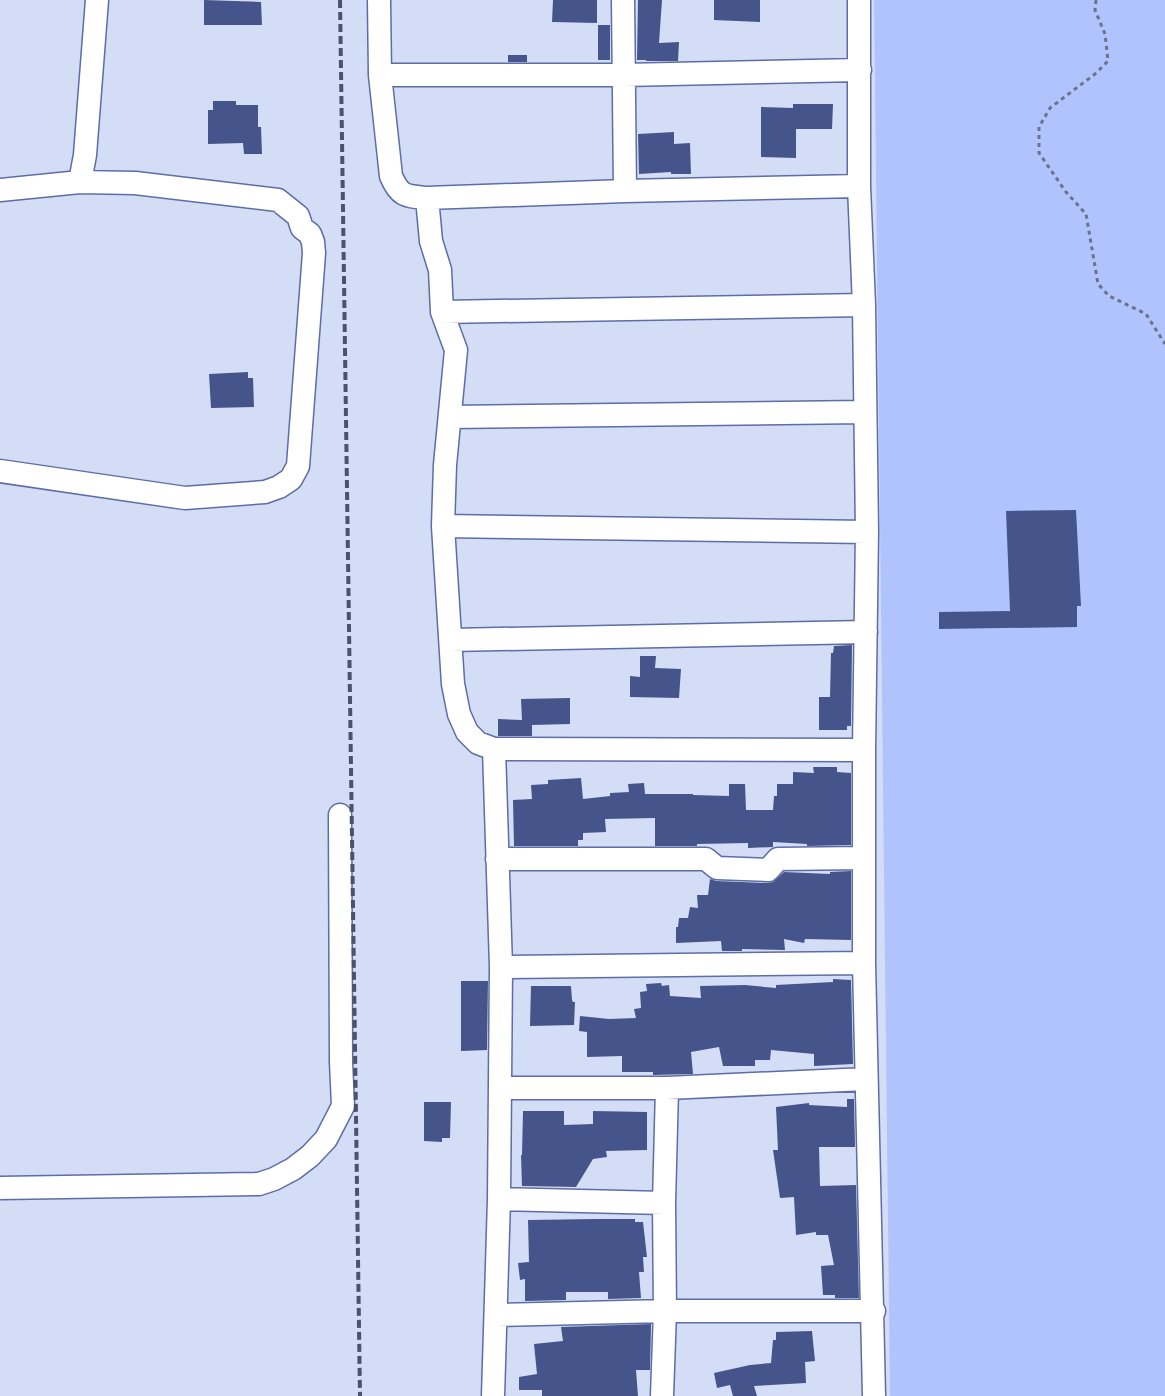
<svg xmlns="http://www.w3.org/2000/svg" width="1165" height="1396" viewBox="0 0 1165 1396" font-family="Karla,sans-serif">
	<rect width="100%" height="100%" fill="#d4ddf6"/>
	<path fill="#b1c3fc" d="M874,0H1165V1396H890Z"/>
	<path fill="#45548a" d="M204,0L261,2L262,25H204Z
		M553,0H597V23L552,22Z
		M638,0H662L659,43L679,42L678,61H646V60H637Z
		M714,0H760V22L714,20Z
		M598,25H610V60H598Z
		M508,55H527V62H508Z
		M213,101H236V105H258V127H261L262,154H244L243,143L208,144V110H213Z
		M793,104H833L832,129H796V158L761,157V107L793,108Z
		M674,132V144L690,143L691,174H671V172L639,174L638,134Z
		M248,372V378H253L254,407L211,408L209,374Z
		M1076,510L1081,606H1077V627L939,629V612L1010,611L1006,511Z
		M852,645L851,726H847V730H819V697H830L831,653H833L834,646Z
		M640,656H656L655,668L681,669L679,698L630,697V676L640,677Z
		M570,698V724L532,725V736H498V719L522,720L521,699Z
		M813,767H837V772L851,773V845L807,846V844L773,842V847L748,848V843L697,844V846H655V818L605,819L606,832L583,833V840H578V846H514L513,800L532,799L531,785L548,784V780L581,778L583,799L610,796V793L629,792L628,784L644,783L645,794H693V795L729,796V784H745L746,810H773L774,796H777V784H793V772L814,773Z
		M851,871V940L805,939L804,943L784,939L785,950L742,949V951H722L721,941L676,943V927H678L679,918H688L690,907L698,908L697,895H708L710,879L716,881L767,883L773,882L784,872L830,874V872Z
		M833,979L851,980L853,1064L814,1066V1054L771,1050L770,1060H755V1066H723L719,1047L691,1052L693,1074L653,1075V1072H622V1056L587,1057V1032L579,1031L580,1016L609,1019L636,1018L634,1009L641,1008L640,992L647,991L646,984L661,983L662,986L669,985L670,996L701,998L700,986L745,985L776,988V985L833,982Z
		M461,981H488L487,1050L461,1051Z
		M531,986H571L572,1000L573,1002H575L574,1025L530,1026Z
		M847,1099H854L855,1147H819L820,1186L856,1185L859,1298H835V1295H823L821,1266L834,1265L828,1235H816V1232L796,1235L794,1197L780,1198L773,1150H778L776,1107L809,1103V1105L847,1107Z
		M424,1102H451L450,1138H442V1142L424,1141Z
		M523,1111H564V1125L593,1124V1111L647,1112V1150L606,1151L607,1157L593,1159L576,1187L522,1186L521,1155H522Z
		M596,1219H635V1222H643L647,1257H643L644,1272H639L641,1298L608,1299V1292H566V1300L525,1301V1279L520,1280L518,1263L529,1262L528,1220Z
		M651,1324L650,1370H636L638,1396H542V1390H519V1377L537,1374L534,1344L563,1341L561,1327Z
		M812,1331L815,1361L805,1362L806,1383L754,1386L757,1396H733L730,1385L717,1388L714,1373L750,1365L771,1363L773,1340H776V1332Z"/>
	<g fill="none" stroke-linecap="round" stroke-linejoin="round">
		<g stroke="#5d6da5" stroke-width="25">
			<path id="minor" d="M379,0L380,75L391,176C400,197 406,196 427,198L625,191L859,186
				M623,0L625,191
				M859,0V186L864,305L867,532L864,750V963L874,1396
				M380,75H624L860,70
				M80,182L85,155L97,0
				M0,190L80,182L135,183L278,200L298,216L302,228L310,234L313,242L314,253L298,466L291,479L279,487L265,492L185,498L0,471
				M427,198L431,241L440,270L442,312L456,350L445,465L443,526L453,684L459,714L467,732L478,743L494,749L864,750
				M442,312L864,305
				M450,417L864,412
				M443,526L867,532
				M451,640L866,632
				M497,859H706L717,868L768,870L778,859L864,858
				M501,967L864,963
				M501,1088H667L866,1079
				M0,1188L259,1184L274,1179L293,1169L310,1156L326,1139L343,1106L341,1062L340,815
				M499,1199L664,1203
				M496,1315L665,1311H874
				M493,1396L499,1199L501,967L494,749
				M662,1396L665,1311L664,1203L667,1088"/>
		</g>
		<path stroke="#6b7289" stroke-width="3" stroke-dasharray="4 4" stroke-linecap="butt" d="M1096,0L1095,10L1105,34L1108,61L1095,74L1050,108L1039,127V153L1066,192L1086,214L1098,284L1109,296L1146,314L1165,344"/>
		<use href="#minor" stroke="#fff" stroke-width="22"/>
		<path stroke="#4c5269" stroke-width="4" stroke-dasharray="8 4" stroke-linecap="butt" d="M340,0L360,1396"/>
	</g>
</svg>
